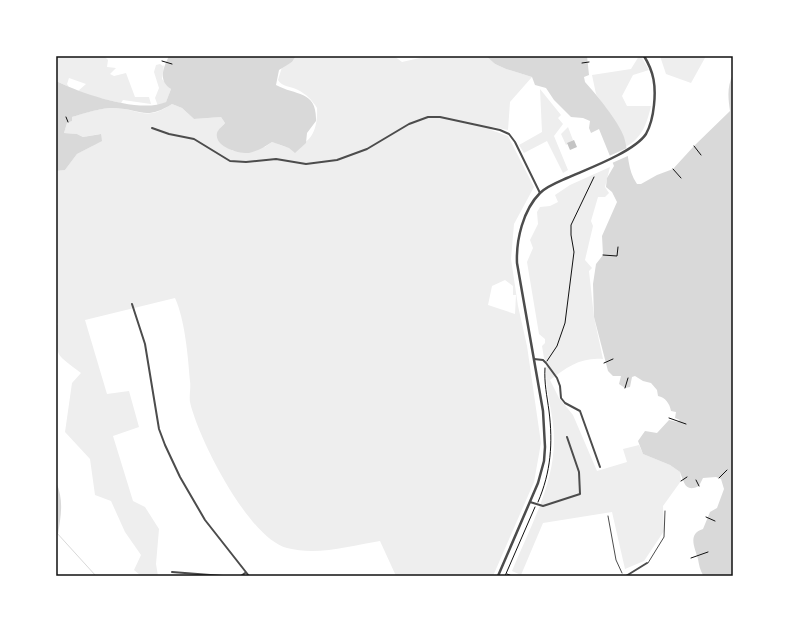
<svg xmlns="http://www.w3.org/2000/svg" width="789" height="632" viewBox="0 0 789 632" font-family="'Golos Text',sans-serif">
	<rect width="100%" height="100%" fill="#fff"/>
	<path fill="#eee" fill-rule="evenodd" d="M56,56H104L108,60L107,67L116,68L110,74L114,76L126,73L135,97H149L151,104L123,100L121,103L86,95L78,91L86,84L69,78L67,84L69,87L56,81Z
		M296,56H394L402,62L429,56H486L495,64L506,69L532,77L510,102L508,130L493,127L491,130L508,136L534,187L514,224L511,259L518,306L527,346L541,443L534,482L493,576H396L380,541C350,546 317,556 287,548C249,539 198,438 190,402C189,396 191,388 190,381C188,356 185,320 175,298L85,320L107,394L129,391L139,427L113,436L133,501L145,507L159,529L156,564L158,576H139L140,575L134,570L141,555L125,532L111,501L95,495L90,459L65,432L72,383L81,373C57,354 56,359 56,327L58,324L56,321V171L65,170L77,154L92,146L100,134L83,137L77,134L64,133L67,123L72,121V117C80,114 104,107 114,108C141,109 145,122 172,104L182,108L194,119L221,117L225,123L218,131L219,141L233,151L265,147L272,142C277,143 285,148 290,147C312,146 318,128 317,108C312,100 306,94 298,90C291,86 282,87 278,80L282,67L292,62ZM505,280L513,286V295H516L515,314L488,305L492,286Z
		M639,56H641L649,70L633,75L622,96L627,106H651C647,123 642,139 625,147L622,133L596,94L592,75L631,69Z
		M660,56H706L691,83L666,74Z
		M160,64L163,66L164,65L162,79L171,89L166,102L158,106L155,98L159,88L154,72L156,65Z
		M540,89L561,115L558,118L563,124L554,136L568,170L563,173L547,141L524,153L519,145L542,132Z
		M568,127L573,140L566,145L561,134Z
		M610,167L605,187L609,193L605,197H598L591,221L593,226L585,260L592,268L589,271L594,317L603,359C581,357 567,367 550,380L559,398L573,415L597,471L627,462L623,449L639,445L643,454L670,465L680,472L681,481L663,506L664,531L644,561L625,569L612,512L543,523L521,575L512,571C529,529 555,484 554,438C554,413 543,387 547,362L544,358L542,346L545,343V339L539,334L527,262L533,248L530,240L538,224L537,212L540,207L550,206L558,202L555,195L570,185Z"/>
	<path fill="#d9d9d9" d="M169,56H296L292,62L279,70L276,85C296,96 317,90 316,121L307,133L306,143L295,153L289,148L272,142C265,147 257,151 249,153C239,154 214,147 217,133C218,129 223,126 225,123L221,117L194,119L182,108L172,104C145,121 141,109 114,108C104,107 81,114 72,117V121L67,123L64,133L77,134L83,137L101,134L102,141L77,154L65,170L56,171V81C80,93 140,114 166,102L171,89C158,81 163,68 169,56Z
		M486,56H587L589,75L584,77L585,82C596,94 619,122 624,137C629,153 627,170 637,184H641L657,175L673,169L694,146L730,111C728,97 727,87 733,74V576L703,575C700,570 699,565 698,559C695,548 687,534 703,529L710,512L717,508L724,489L721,479L716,477L703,478L699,486C685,493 684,482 680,472L670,465L643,454L638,441L645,431L657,433L669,420L677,422L680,420L675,418L676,412L671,411C670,404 665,397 658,396L657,390L651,383L643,381L635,376L632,377L630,387L625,388L619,384L621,376H613L608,371L594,317L593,284L596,264L603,255L602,236L617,202L612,192L606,187L607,178L614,166L601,134L599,129L591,133L589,128L590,121L583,118L571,117L554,100L546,88L535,85L532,77L506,69L495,64Z
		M56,482C64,500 61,515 58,534L56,535Z"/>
	<path fill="#fff" d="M627,148L630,155L612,163L609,156Z"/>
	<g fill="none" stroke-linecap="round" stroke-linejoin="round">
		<path stroke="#d9d9d9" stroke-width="1" d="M56,532L96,576"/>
	</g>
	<path fill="#c4c4c4" d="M574,140L577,147L570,150L567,143Z"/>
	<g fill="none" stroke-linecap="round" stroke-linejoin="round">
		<path stroke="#111" stroke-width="1" d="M162,61L172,64
			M582,63L589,62
			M66,117L68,122
			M694,146L701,155
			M673,169L681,178
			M603,255L617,256L618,247
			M547,361L557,346L565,323L574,252L571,235V225L594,177
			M604,363L613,359
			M625,388L628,378
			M669,418L686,424
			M719,478L727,470
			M696,480L699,486
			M681,481L687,477
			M538,502C551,472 553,443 549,411C547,396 544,383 545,368
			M706,517L715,521
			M691,558L708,552
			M507,574L512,576
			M505,576L535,507"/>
		<path stroke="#4c4c4c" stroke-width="1" d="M608,516L616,560L622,573
			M648,563L664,537L665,511"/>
		<path stroke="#4c4c4c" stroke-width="2" d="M152,128L169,134L194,139L230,161L246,162L276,159L306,164L337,160L367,149L409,124L428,117H440L500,130L509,134L515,142L540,193
			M132,304L145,344L159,429L165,445L180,477L205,520L249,576
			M534,359L543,360L546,363L557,378L560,386L561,398L565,403L580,411L600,467
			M530,502L543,506L580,494L579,472L567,437
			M172,572L223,576
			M241,576L245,573
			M626,576L647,563"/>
		<path stroke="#4c4c4c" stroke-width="2.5" d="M498,576L538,483L544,461L545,447L543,411L517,263C516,240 523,210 540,193C547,186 558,182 567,178C587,169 634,152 646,134C651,125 653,115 654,105C656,86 654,72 644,56"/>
	</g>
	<rect width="789" height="632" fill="none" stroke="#ffffff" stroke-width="114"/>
	<rect x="57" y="57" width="675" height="518" fill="none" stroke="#111" stroke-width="1.5"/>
</svg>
